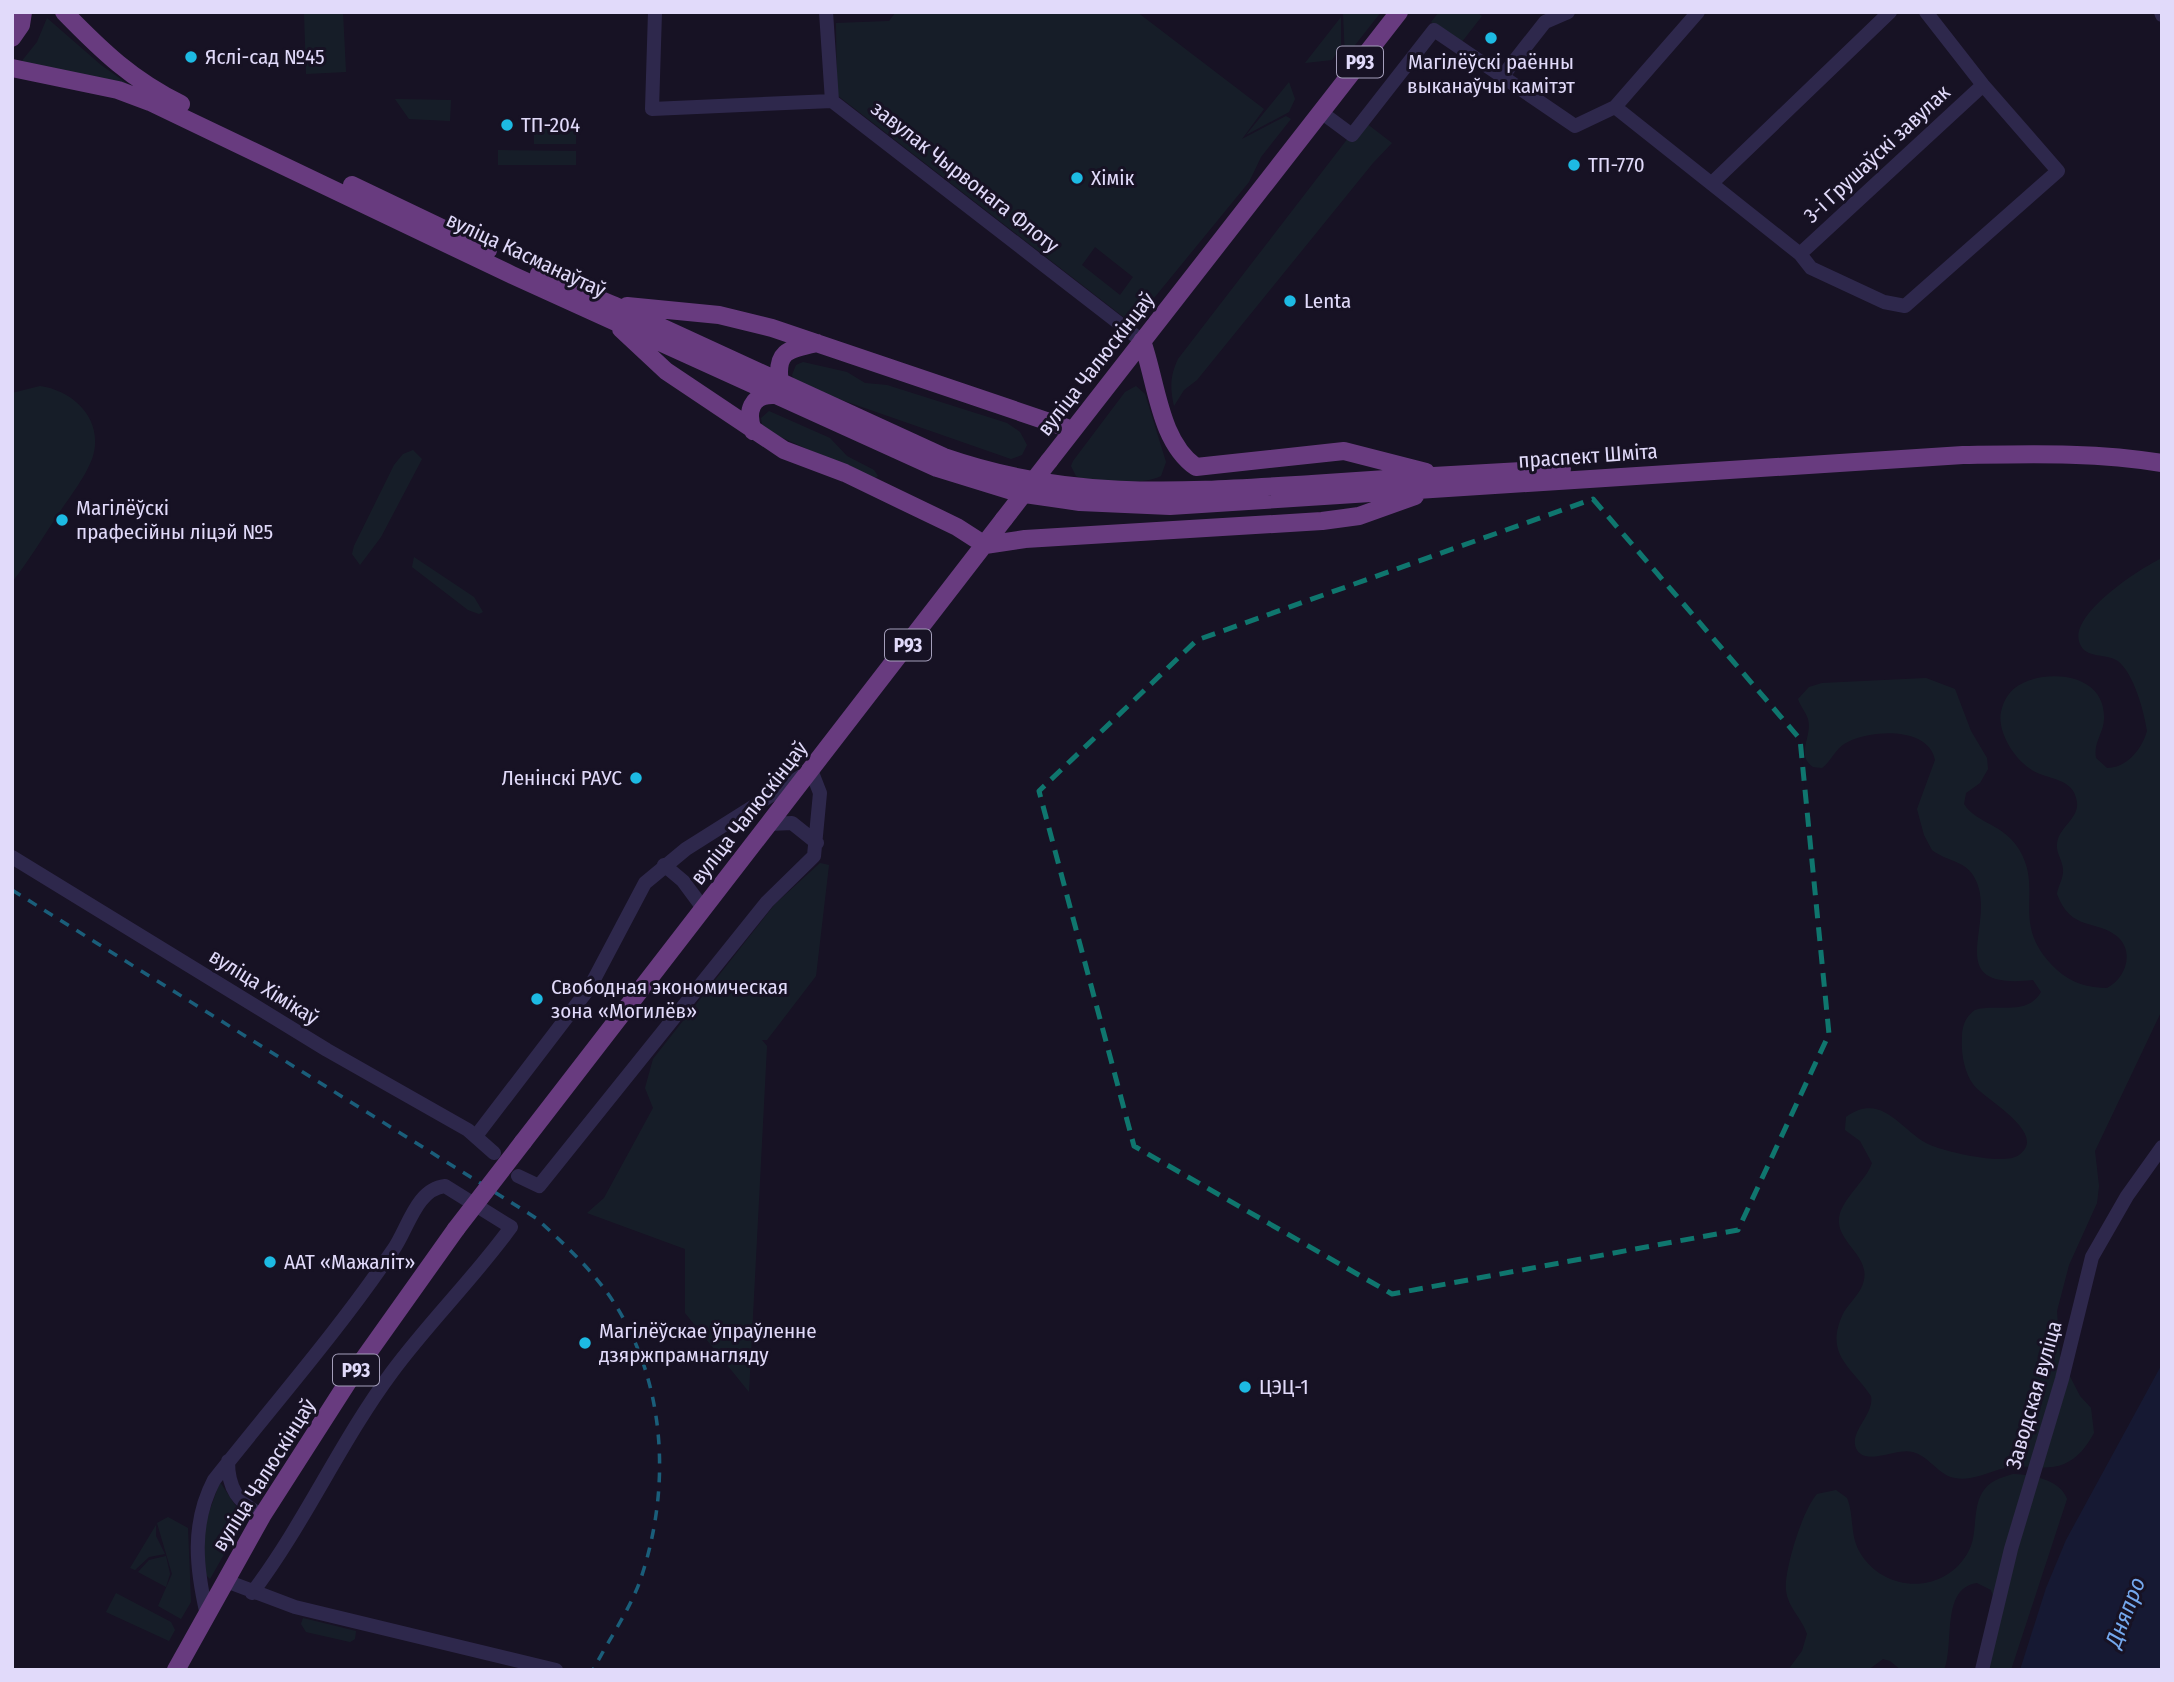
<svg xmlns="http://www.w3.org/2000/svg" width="2174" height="1682" viewBox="0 0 2174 1682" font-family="'Fira Sans Condensed',sans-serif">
	<rect width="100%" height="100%" fill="#171224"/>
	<path fill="#162c2d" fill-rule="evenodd" d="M304,12H343L346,72L306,74Z
		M896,12H1137L1264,109L1242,139L1286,116L1291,119L1261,157L1249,182L1136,320L1130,322L837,95L836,23L889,21ZM1095,247L1133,277L1120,295L1082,265Z
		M1381,12L1348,54L1345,58L1343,12Z
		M1439,12H1476L1482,16L1461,43L1431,22Z
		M1341,17V47L1332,60L1305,63Z
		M47,18L101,65L132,87L21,62L37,42Z
		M1289,82L1295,99L1289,112L1246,135Z
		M395,99L451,100L450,121L409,119Z
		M534,120H576V144H534Z
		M1362,120L1392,143L1373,163L1197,380L1184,390L1174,406C1170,388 1170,376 1178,359Z
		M498,150L576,151V165H498Z
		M803,362L847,372L865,383L887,385L1007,423L1020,432L1027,445L1022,455L1011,459L796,384L792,375L796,365Z
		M40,386C75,391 105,421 92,459C84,480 67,500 55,519C41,540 28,562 12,582V393Z
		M1136,386L1145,394L1166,462L1161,476C1145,485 1092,484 1076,476L1071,466L1073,461L1125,392Z
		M769,411L830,438L847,456L874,470L878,476L874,479L763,429L761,418Z
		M413,450L422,459L381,537L360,565L352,554L354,546L394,465L403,454Z
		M414,557L474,597L483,612L479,614L468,610L412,567Z
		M2162,558V1010L2095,1151L2099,1186L2097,1203L2069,1265L2057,1311L2060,1357L2080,1396L2091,1408L2094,1433C2086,1447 2079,1457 2064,1464C2047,1471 2029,1465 2011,1467C1990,1469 1971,1485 1948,1476C1936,1470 1926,1455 1913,1452C1897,1447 1867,1466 1857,1450C1847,1433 1875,1415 1871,1396C1851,1366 1823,1354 1844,1312C1850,1302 1862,1292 1864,1280C1869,1257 1841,1244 1839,1223C1837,1202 1866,1182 1872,1163L1860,1141L1845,1130L1846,1117C1883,1090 1902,1133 1930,1145C1946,1152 2005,1166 2019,1155C2050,1133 1982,1098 1973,1084C1964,1071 1961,1053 1962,1037C1962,1026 1966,1016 1975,1010C1996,1003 2027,1017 2041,992L2033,980C1935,991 2002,920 1973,875C1963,860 1946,861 1932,850L1924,835L1917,809L1935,760C1929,726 1868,729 1844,744C1835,750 1831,761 1822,768L1813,767C1795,755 1813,736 1808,719C1806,712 1800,706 1798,699L1809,687L1822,683L1926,678L1955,689L1971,731L1987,758L1988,769L1980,783L1966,793L1964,804C1976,824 2004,823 2020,851C2044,893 2008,924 2057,970C2071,983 2089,988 2107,988C2125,979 2135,953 2118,937C2097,919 2071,932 2057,894C2058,886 2064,878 2063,869C2062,858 2054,851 2058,839C2062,826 2079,817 2077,802C2074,777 2047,780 2032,770C2015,760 1997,732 2001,712C2004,699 2010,689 2023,683C2052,669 2105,675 2104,718C2104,733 2093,742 2096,758L2107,768C2127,768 2142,749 2147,731C2144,711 2134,674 2118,661C2106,653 2086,659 2080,644C2067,615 2141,568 2162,558Z
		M820,863L829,865L816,976L767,1040H762L767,1046L749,1392L685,1313V1249L587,1213L604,1198L653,1108L645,1088L653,1059L775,904Z
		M2013,1474C2031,1475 2060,1479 2067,1499L2011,1670H1979L1993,1596L1991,1590L1977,1583C1940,1588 1955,1645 1944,1670H1901L1890,1661L1883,1659L1868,1670H1788L1802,1651L1807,1634C1802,1618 1788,1608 1786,1590C1784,1570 1803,1509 1817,1494L1836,1490L1847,1498C1854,1515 1850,1535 1859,1551C1884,1596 1951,1595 1971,1546C1977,1529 1973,1509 1982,1493C1989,1481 2000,1478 2013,1474Z
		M220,1482L235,1505L247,1514L210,1579L206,1575L203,1529Z
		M168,1517L188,1528L191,1602L181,1619L158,1606L172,1574L157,1523Z
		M156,1525V1536L165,1554L149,1557L135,1570L130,1568Z
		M166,1556L170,1574L166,1587L138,1572L149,1560Z
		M116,1593L171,1622L175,1630L169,1641L106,1612Z
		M303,1618L356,1631L355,1639L350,1642L306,1632L301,1624Z"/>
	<path fill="#152245" d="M2162,1364V1670H2020L2046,1588L2066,1540Z"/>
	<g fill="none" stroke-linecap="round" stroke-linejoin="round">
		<path stroke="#4b437d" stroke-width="14" d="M655,12L652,109L832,101
			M826,12L832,101L1142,341
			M2161,12L2162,15
			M1501,78L1545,22L1568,12
			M1615,107L1800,254L1811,268L1884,302L1905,306L2058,171L1983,85L1926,12
			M1321,112L1352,135L1434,30L1575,126L1615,107L1698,12
			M1712,183L1890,12
			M1800,254L1983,85
			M769,824L792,823L817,843
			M12,857L327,1050L468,1130L494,1153
			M664,865L683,881L703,908
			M476,1136L590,987L645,883L686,849L811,770L820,793L814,856L767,902L539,1186L518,1176
			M228,1461C228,1489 238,1502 262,1516
			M226,1581L295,1607L556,1670
			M207,1615C196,1568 191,1524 214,1480C274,1404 339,1330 393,1250C408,1229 416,1189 445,1186L511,1227C474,1278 429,1322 392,1372C340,1442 305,1523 252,1593
			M1982,1670L2011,1549L2062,1379L2092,1257L2127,1196L2162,1147"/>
		<path stroke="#cb6eed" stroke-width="18" d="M64,12C102,51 132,80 181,104
			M12,38L21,25L23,12
			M12,68L118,90L150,102L512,275L937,468L1018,493L1080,502L1170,506L1963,455C2030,454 2096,452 2162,463
			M352,185L488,250
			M539,274L613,305L944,457C1071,501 1181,492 1312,484C1395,478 1478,473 1562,469
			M627,306L719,315L772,328L1073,430
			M621,329L666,371L784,450L845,473L957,527L985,545L1025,539L1322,521L1359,516L1415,496
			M1142,341C1157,383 1159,441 1196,467L1344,451L1426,472
			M780,384C775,351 788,349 817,343
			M753,431C746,412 751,394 774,395
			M1049,461L1399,12
			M523,1142L1004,519
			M176,1670L262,1516L353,1374L456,1229"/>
		<path stroke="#1dbae3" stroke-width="3.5" stroke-dasharray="10 9" stroke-linecap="butt" d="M12,890L536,1218C561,1241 586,1264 606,1291C666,1374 673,1485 640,1581C629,1611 608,1641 593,1670"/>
		<path stroke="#cb6eed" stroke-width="18" d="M1004,519L1049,461
			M456,1229L523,1142"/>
	</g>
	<path d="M0 0H2174V1682H0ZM1593,499L1800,739L1829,1034L1738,1230L1392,1294L1134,1146L1039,791L1197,640Z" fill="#171224" fill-opacity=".55" fill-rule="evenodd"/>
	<path fill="none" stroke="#0f766e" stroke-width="5" stroke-dasharray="14 9" stroke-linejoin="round" d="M1593,499L1800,739L1829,1034L1738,1230L1392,1294L1134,1146L1039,791L1197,640Z"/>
	<g fill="#1dbae3" stroke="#171224" stroke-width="2.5">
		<circle cx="1491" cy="38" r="7"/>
		<circle cx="191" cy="57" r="7"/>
		<circle cx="507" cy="125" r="7"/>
		<circle cx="1574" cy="165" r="7"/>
		<circle cx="1077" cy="178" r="7"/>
		<circle cx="1290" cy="301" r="7"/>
		<circle cx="62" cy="520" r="7"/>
		<circle cx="636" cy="778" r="7"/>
		<circle cx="537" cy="999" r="7"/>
		<circle cx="270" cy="1262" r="7"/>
		<circle cx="585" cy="1343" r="7"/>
		<circle cx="1245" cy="1387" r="7"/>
	</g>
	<g text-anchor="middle" stroke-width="6" stroke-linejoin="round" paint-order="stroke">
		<g fill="#171224" stroke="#a49eba" stroke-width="2">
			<rect x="1337" y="46.5" width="46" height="31" rx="5"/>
			<rect x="885" y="629.5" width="46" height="31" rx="5"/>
			<rect x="333" y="1354.5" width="46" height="31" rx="5"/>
		</g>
		<g font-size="19" font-weight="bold" fill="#e1dafa">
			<text x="1360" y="69">Р93</text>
			<text x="908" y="652">Р93</text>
			<text x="356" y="1377">Р93</text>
		</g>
		<g font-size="21" fill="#e1dafa" stroke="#171224" text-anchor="start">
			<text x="205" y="64">Яслі-сад №45</text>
			<text x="1491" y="69" text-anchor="middle">Магілёўскі раённы<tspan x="1491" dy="24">выканаўчы камітэт</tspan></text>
			<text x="521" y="132">ТП-204</text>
			<text x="1588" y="172">ТП-770</text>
			<text x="1091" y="185">Хімік</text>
			<text x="1304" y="308">Lenta</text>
			<text x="76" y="515">Магілёўскі<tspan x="76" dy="24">прафесійны ліцэй №5</tspan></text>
			<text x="622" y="785" text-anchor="end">Ленінскі РАУС</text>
			<text x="551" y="994">Свободная экономическая<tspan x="551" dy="24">зона «Могилёв»</tspan></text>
			<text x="284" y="1269">ААТ «Мажаліт»</text>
			<text x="599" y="1338">Магілёўскае ўпраўленне<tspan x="599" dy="24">дзяржпрамнагляду</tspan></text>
			<text x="1259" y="1394">ЦЭЦ-1</text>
		</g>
		<g font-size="21" fill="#e1dafa" stroke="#171224">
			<text transform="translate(1877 154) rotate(-43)" y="7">3-і Грушаўскі завулак</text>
			<text transform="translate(965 177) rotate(38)" y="7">завулак Чырвонага Флоту</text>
			<text transform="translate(526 255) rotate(25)" y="7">вуліца Касманаўтаў</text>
			<text transform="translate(1096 364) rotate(-52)" y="7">вуліца Чалюскінцаў</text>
			<text transform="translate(1588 456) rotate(-4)" y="7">праспект Шміта</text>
			<text transform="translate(749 813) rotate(-52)" y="7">вуліца Чалюскінцаў</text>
			<text transform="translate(264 987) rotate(32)" y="7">вуліца Хімікаў</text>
			<text transform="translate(2034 1395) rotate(-74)" y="7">Заводская вуліца</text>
			<text transform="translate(264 1475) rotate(-58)" y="7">вуліца Чалюскінцаў</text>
		</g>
		<g font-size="23" font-style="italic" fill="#74a8ee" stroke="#171224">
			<text transform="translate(2125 1612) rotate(-69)" y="8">Дняпро</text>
		</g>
	</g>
	<rect width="2174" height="1682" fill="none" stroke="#e1dafa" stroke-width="28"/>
</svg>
